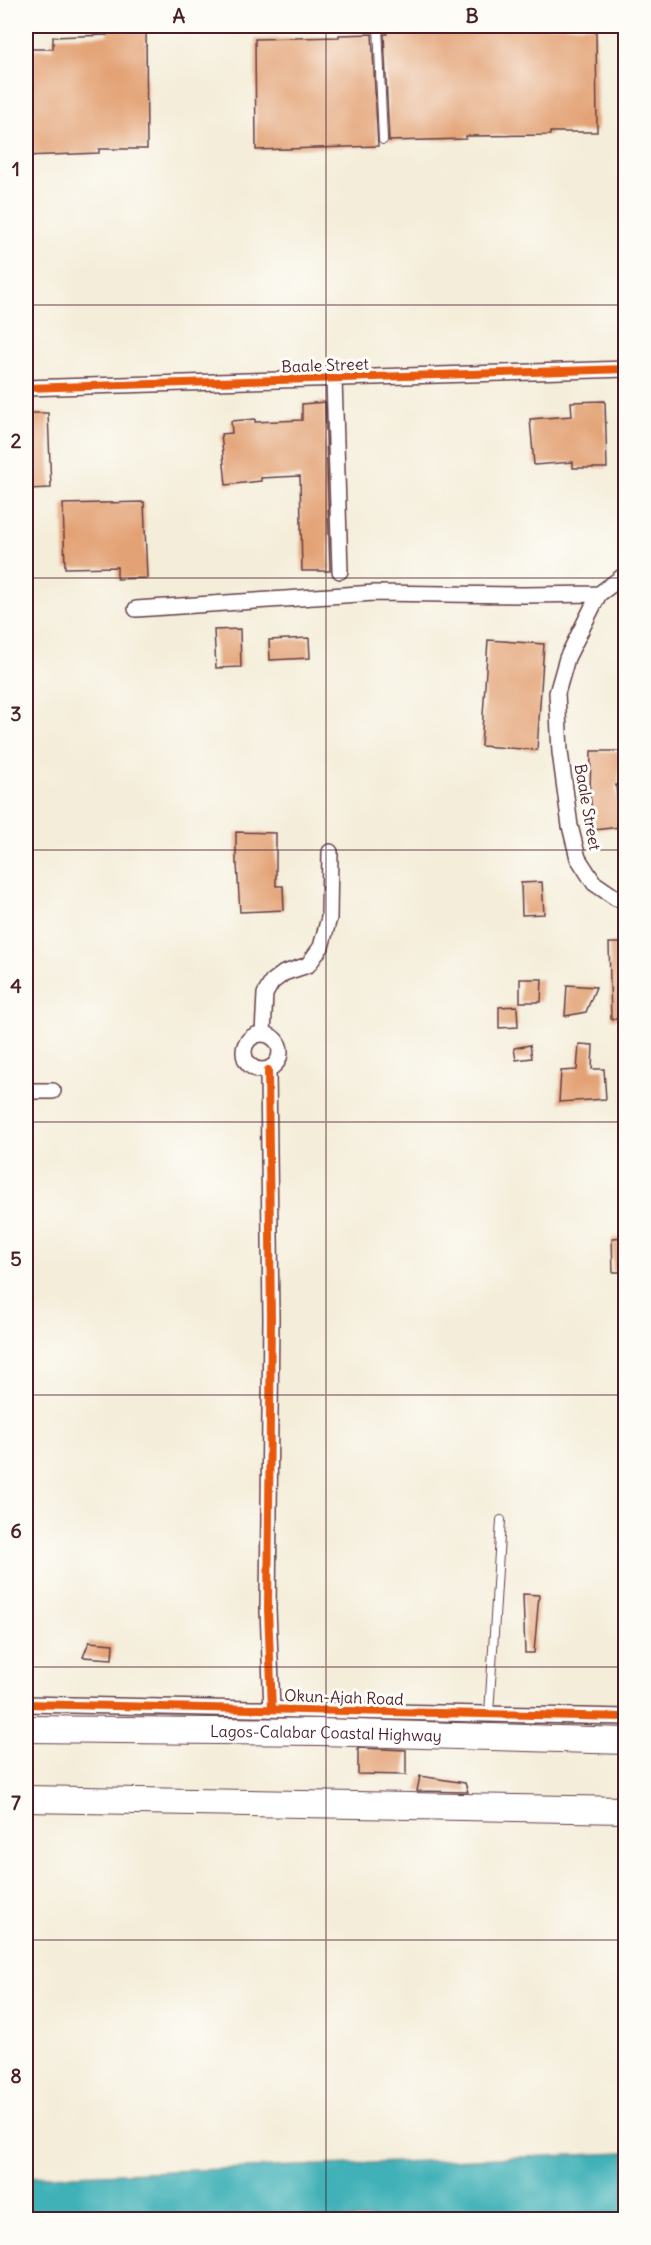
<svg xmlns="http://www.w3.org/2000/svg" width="651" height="2245" viewBox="0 0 651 2245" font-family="Delius,sans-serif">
	<rect width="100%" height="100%" fill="#fdfcf7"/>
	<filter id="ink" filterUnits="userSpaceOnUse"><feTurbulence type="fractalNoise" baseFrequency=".0167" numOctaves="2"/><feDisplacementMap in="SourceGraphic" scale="12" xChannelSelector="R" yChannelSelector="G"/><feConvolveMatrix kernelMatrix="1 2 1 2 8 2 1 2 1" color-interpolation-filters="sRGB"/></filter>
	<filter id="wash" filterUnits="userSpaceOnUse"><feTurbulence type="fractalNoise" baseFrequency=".008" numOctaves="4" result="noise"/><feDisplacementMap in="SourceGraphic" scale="24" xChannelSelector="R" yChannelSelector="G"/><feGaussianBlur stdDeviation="1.35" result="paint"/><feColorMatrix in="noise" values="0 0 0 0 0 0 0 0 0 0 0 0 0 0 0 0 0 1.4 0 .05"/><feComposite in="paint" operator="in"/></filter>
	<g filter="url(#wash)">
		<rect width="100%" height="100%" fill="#f4edd9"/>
		<path fill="#40b1b7" stroke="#456871" stroke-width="1.5" d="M625,2153V2219H26V2177Z"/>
		<g id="blocks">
			<path fill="#e3a274" d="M107,26H146L147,149H99V153L26,156V49H53V37L107,35Z
				M470,26H596L597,132H550V135L466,136V139L389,141L384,34H387V29L470,28Z
				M372,34L378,146L256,150L255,39L339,37V35Z
				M605,401L607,468H573V462L534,465L530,419L572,416L571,402Z
				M325,402L330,571H302L300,476L261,478V481L226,485L221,434L232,433L231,421L255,419V422L302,420V404Z
				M26,413H48L51,488L26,489Z
				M144,502L147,578L117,579V567L65,568L63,504Z
				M240,629L241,667L216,668L214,630Z
				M309,638L310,658L270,660L269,640Z
				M488,640L544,644L537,750L481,746Z
				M591,751H620L619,785H616L620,827L594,830L590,794Z
				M236,832L276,833V886H283L284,910L240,912L237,864H236Z
				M542,882L544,914L522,915L521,883Z
				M609,943H626V1019H611Z
				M520,979H542L541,1002H520Z
				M567,985L596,987L586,1012L565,1016Z
				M517,1006L518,1027L499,1028V1007Z
				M579,1044L593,1045L592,1069H604L606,1099L559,1102L561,1071L577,1070Z
				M530,1045L532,1058L516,1060L514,1048Z
				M626,1237V1272H613L612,1238Z
				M523,1594L539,1595L534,1653H525Z
				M89,1642L113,1644L112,1659L83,1657Z
				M358,1748L406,1750V1775L358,1774Z
				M420,1776L465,1783L468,1792L417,1791Z"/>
		</g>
	</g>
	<g filter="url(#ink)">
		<use href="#blocks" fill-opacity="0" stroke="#643e45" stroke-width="1.5"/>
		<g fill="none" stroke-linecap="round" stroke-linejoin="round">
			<g stroke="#643e45" stroke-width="10">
				<path id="service" d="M378,26L383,140
					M489,1714L501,1520"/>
			</g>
			<g stroke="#643e45" stroke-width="18">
				<path id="minor" d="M334,379L340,571
					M26,388L626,369
					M626,574L599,594L567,658L557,693L560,752L570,826L578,858L594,883L616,898L626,901
					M136,609L374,593L524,595L599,594
					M263,1033L265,994L272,982L284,973L308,965L321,947L329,918L330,852
					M244 1052a18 18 0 1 1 36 0a18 18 0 1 1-36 0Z
					M268,1070L271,1318L268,1609L272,1709
					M26,1091H53
					M26,1704L626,1717"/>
			</g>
			<g stroke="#643e45" stroke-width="28">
				<g id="trunk">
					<path id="s1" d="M26,1729L320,1732L626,1741"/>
					<path d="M26,1799L626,1810"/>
				</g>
			</g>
			<use href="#service" stroke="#fff" stroke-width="8"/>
			<use href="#minor" stroke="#fff" stroke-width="15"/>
			<use href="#trunk" stroke="#fff" stroke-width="26"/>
			<g stroke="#fdfcf7" stroke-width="11">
				<path id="cycleway" d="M26,388L626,369
					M268,1070L271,1318L268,1609L272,1709
					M26,1704L626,1717"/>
			</g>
			<use href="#cycleway" stroke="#e8590c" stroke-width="8"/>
		</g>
	</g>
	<path fill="none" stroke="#4a1f2b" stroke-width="1.5" stroke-opacity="0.55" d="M326,26V2220M26,305H626M26,578H626M26,850H626M26,1122H626M26,1395H626M26,1667H626M26,1940H626"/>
	<g text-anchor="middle" stroke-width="6" stroke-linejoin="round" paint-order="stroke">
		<g font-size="16" fill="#4a1f2b" stroke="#fdfcf7">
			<text transform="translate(325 365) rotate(-2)" y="6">Baale Street</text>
			<text transform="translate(588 807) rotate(80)" y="6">Baale Street</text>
			<text transform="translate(344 1697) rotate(2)" y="6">Okun-Ajah Road</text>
			<text dy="6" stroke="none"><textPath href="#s1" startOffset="300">Lagos-Calabar Coastal Highway</textPath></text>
		</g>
	</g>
	<rect width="651" height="2245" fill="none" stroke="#fdfcf7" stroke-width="66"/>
	<rect x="33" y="33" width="585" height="2179" fill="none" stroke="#4a1f2b" stroke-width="2"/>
	<g font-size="20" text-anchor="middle" font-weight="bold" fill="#4a1f2b">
		<text x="179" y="23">A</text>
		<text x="472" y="23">B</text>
		<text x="16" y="176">1</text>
		<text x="16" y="448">2</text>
		<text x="16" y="721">3</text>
		<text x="16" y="993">4</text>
		<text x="16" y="1266">5</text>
		<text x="16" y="1538">6</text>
		<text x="16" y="1810">7</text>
		<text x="16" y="2083">8</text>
	</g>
</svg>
